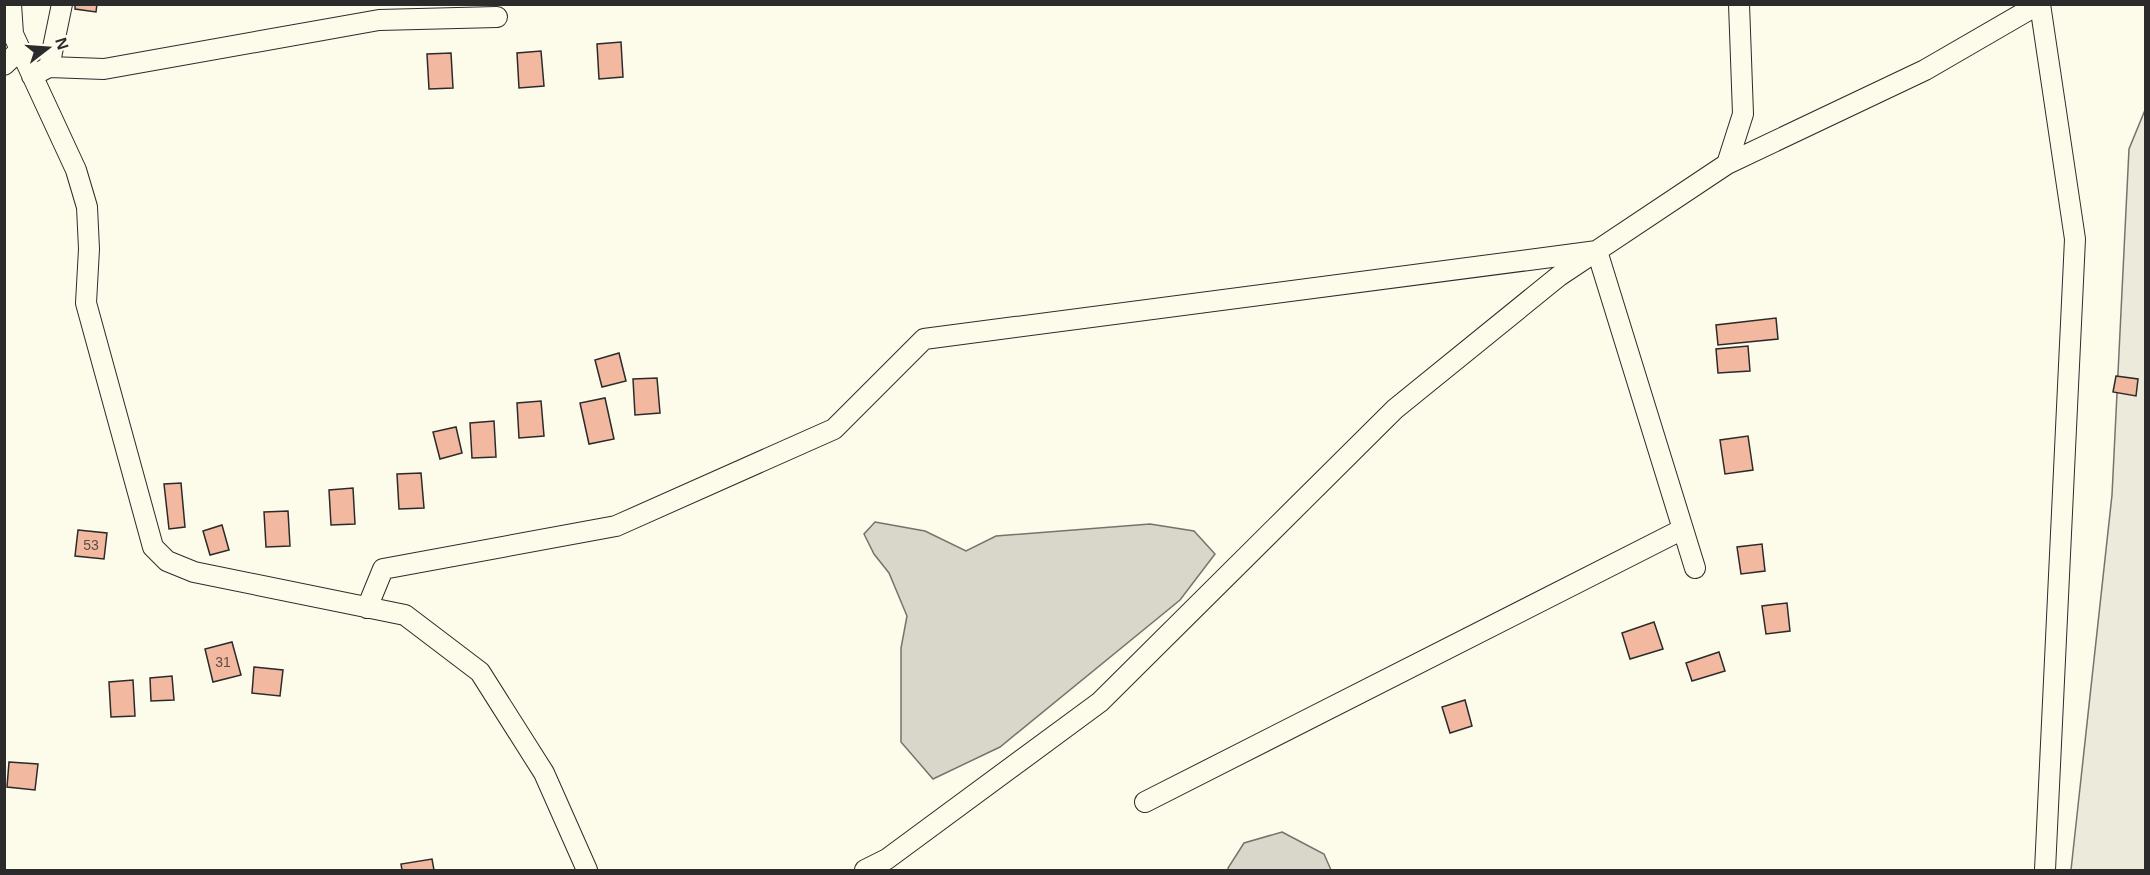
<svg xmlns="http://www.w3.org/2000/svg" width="2150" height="875" viewBox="0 0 2150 875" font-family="Helvetica,sans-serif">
	<rect width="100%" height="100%" fill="#fdfbea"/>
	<path fill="#ecebdb" stroke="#74746e" stroke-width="1.5" d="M2145,110V870H2071L2112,495L2129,149Z"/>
	<path fill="#d8d7c9" stroke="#74746e" stroke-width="1.5" d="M875,522L925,531L966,551L996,536L1150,524L1194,531L1215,554L1180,600L1000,747L933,779L901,742V648L907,616L889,573L874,554L864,534Z
		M1282,832L1324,854L1331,870H1229L1228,868L1244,843Z"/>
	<path fill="#f2b8a0" stroke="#2b2b2b" stroke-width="1.5" d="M75,4H97L96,12L75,9Z
		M621,42L623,77L599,79L597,44Z
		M541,51L544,86L519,88L517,53Z
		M451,53L453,88L429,89L427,54Z
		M1776,318L1778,339L1718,345L1716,325Z
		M1748,346L1750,371L1718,373L1716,349Z
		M619,353L626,381L602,387L595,360Z
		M2116,376L2138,379L2136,396L2113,392Z
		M657,378L660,413L635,415L633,379Z
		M605,398L614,439L589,444L580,403Z
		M541,401L544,436L519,438L517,403Z
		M494,421L496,457L472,458L470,423Z
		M456,427L462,453L440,459L433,432Z
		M1748,436L1753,470L1725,474L1720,440Z
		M421,473L424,508L399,509L397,474Z
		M181,483L185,527L169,529L164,484Z
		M353,488L355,524L331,525L329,490Z
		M288,511L290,546L266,547L264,512Z
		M222,525L229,550L210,555L203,531Z
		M78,530L107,533L104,559L75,556Z
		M1762,544L1765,571L1741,574L1737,547Z
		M1787,603L1790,631L1766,634L1762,606Z
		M1654,622L1663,649L1630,659L1622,633Z
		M232,642L241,675L213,682L205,649Z
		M1719,652L1725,671L1692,681L1686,663Z
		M254,667L283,670L280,696L252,693Z
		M172,676L174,700L151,701L150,678Z
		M133,680L135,716L111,717L109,682Z
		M1465,700L1472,726L1450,733L1442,707Z
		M9,762L38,764L35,790L7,787Z
		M432,859L434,870H402L401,864Z"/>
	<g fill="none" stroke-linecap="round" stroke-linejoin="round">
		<g stroke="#2b2b2b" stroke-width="22">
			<path id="minor" d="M11,4L13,34L76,170L87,207L89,249L86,303L153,547L167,561L194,572L405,615L480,672L544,773L587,870
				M2040,4L2075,239L2045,870
				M4,65L20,50
				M49,67L62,4
				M32,76L49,67L104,69L379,20L497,17
				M1727,164L1743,114L1739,4
				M367,608L383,569L616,526L834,429L924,339L1597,251L1695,568
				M1145,802L1683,529
				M865,870L887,859L1100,702L1395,409L1559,276L1727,164L1925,70L2039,4"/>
		</g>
		<use href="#minor" stroke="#fdfbea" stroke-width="20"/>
	</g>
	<g text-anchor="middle" stroke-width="4.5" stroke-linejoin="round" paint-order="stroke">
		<g font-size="14" fill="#5d4e48">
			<text x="91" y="550">53</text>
			<text x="223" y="667">31</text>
		</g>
	</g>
	<rect width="2150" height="875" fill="none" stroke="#2b2b2b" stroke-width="12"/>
	<g transform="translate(48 48) rotate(73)" stroke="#fdfbea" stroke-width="4.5" paint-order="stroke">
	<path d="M0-4.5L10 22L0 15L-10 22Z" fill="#2b2b2b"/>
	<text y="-9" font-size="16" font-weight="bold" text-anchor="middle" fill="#2b2b2b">N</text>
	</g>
</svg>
